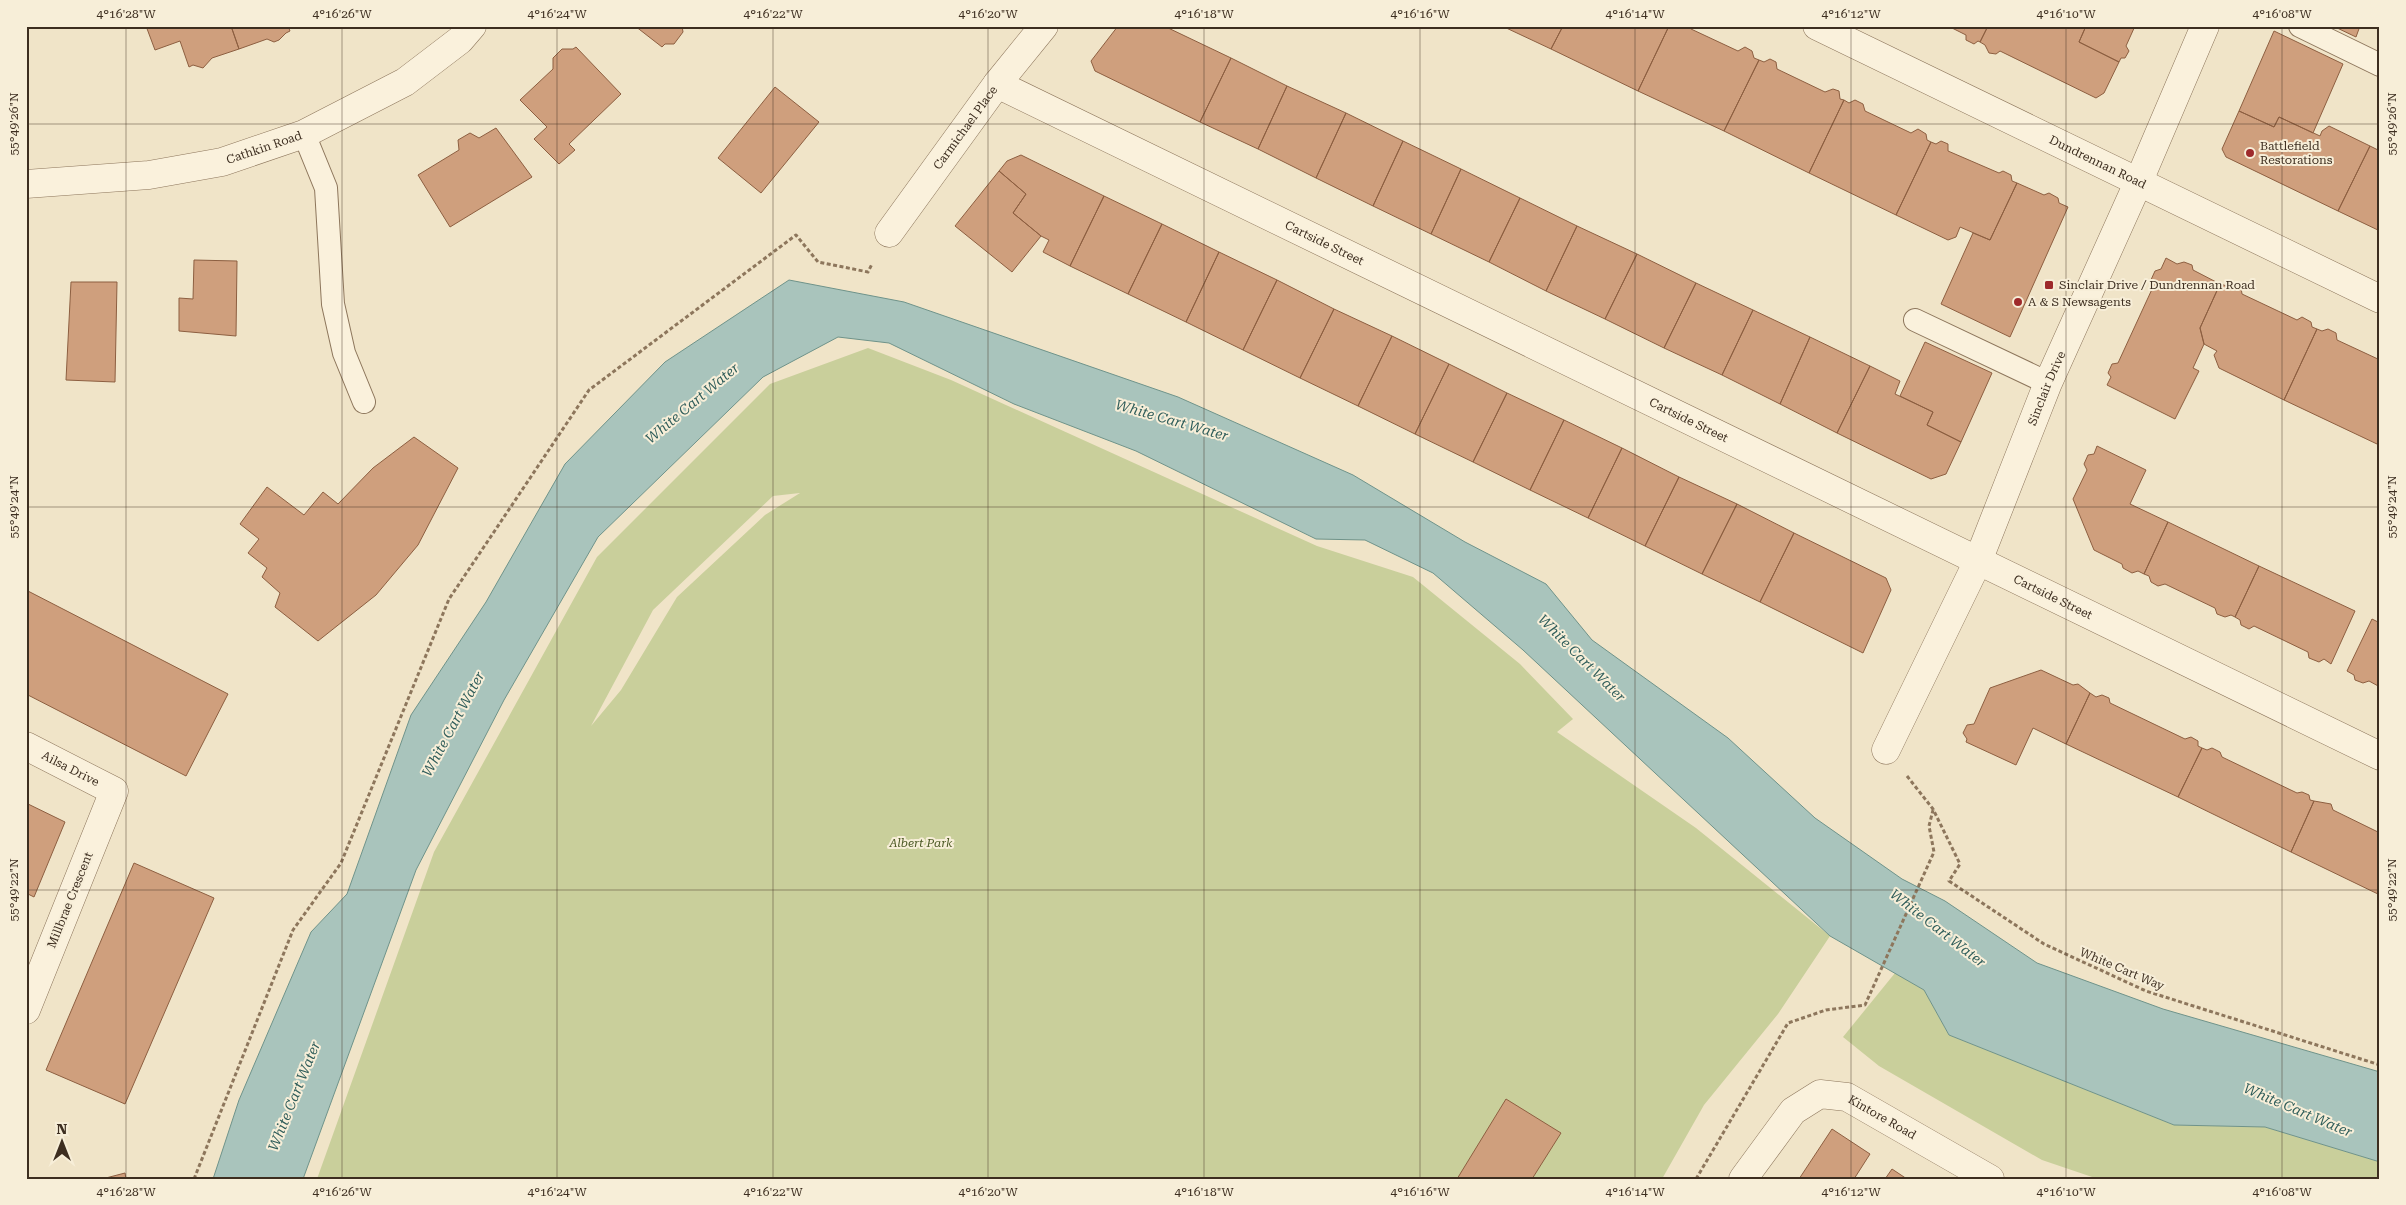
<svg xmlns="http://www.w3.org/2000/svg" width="2406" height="1205" viewBox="0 0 2406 1205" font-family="'Roboto Serif',serif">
	<rect width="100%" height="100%" fill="#f0e4c8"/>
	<path fill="#c9cf9b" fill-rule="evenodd" d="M868,348L951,380L1317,546L1413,577L1520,664L1573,719L1557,732L1696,828L1830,936L1778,1014L1704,1105L1662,1179H317L434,852L597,557L770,384ZM800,493L765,515L677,597L621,690L591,726L653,610L773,496Z
		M1895,973L1924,990L1949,1035L2174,1125L2265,1127L2380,1162V1179H2098L2042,1160L1879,1066L1843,1037Z"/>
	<path fill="#a9c4bc" stroke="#6f938a" d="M789,280L904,302L1178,397L1353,475L1465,542L1546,584L1592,640L1728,738L1815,818L1902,879L1945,901L2037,963L2163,1009L2380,1072V1162L2265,1127L2174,1125L1949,1035L1924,990L1830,936L1523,650L1433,573L1365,540L1316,539L1136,451L1014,404L889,343L838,337L763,377L598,537L504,700L416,870L303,1179H213L239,1100L311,932L347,894L411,715L486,602L565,464L665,362Z"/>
	<path fill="#cf9f7d" stroke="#8d5f41" d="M146,26H231L239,49L212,58L203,68L193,65L189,67L180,41L155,50Z
		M231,26H288L290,31L286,33L279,40L274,42L267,39L239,49Z
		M635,26H682L683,32L674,44H665L662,47Z
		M1118,26H1164L1231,58L1200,122L1095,71L1091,61Z
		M1502,26H1563L1551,49Z
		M1563,26H1669L1638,91L1551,49Z
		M1669,26H1691V29L1738,51L1745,47L1752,51L1754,58L1759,60L1724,131L1638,91Z
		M1948,26H1988L1980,42L1978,41L1974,44L1966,40V35Z
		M1988,26H2086L2079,42L2119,62L2104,93L2096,98L2000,51L1996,54L1989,53L1985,45L1980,42Z
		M2086,26H2135L2126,46L2129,51L2125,58H2121L2119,62L2079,42Z
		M2333,26H2360L2356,37Z
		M2274,31L2343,64L2313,133L2279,117L2274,127L2239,111Z
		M576,47L621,94L569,144L575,150L559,164L534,139L547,127L520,100L553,69V58L562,49H573Z
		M1231,58L1287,86L1258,149L1200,122Z
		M1770,59L1776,62L1777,69L1825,92L1833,89L1839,91L1840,99L1844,100L1809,173L1724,131L1759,60L1764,62Z
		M1287,86L1346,113L1316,178L1258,149Z
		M775,87L819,122L761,193L718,158Z
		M1844,100L1849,103L1855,100L1863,104L1865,111L1911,133L1918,129L1926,134L1927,140L1931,142L1896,215L1809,173Z
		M2239,111L2274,127L2279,117L2320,136L2322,131L2329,126L2370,146L2338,211L2226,157L2222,149Z
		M1346,113L1403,141L1373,206L1316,178Z
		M496,128L532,177L450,227L418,175L459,150L458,140L470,133L479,138Z
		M1403,141L1461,169L1431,234L1373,206Z
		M1941,141L1948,144V151L1999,173L2003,171L2011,175L2012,181L2017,183L1990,240L1960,227L1956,237L1948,240L1896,215L1931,142L1936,144Z
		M2370,146L2380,151V231L2338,211Z
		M1021,155L1104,196L1070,266L1043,252L1049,240L1041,236L1013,213L1026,194L999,171L1007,161Z
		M1461,169L1520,198L1489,262L1431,234Z
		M999,171L1026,194L1013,213L1041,236L1012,272L955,226Z
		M2017,183L2044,195L2049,193L2058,198L2059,203L2068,207L2010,337L1941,304L1973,233L1990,240Z
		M1104,196L1162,224L1128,294L1070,266Z
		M1520,198L1577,226L1546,291L1489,262Z
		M1162,224L1219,252L1186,322L1128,294Z
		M1577,226L1637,254L1605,319L1546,291Z
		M1219,252L1277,280L1243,350L1186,322Z
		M1637,254L1696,283L1664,348L1605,319Z
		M2166,258L2177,264L2184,262L2192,265L2193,270L2220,284L2200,328L2204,344L2193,368L2199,371L2175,419L2107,385L2111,377L2108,373L2112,364L2118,363L2153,287L2150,282L2155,271L2161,269Z
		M194,260L237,261L236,336L179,331V298L193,299Z
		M1277,280L1334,309L1300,378L1243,350Z
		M71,282H117L115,382L66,380Z
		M1696,283L1753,310L1722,375L1664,348Z
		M2220,284L2227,286L2233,284L2241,288L2242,294L2297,320L2302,317L2311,322L2312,327L2317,329L2284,400L2219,368L2214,355L2217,351L2204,344L2200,328Z
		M1334,309L1392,336L1358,406L1300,378Z
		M1753,310L1810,337L1780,404L1722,375Z
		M2317,329L2322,331L2328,329L2336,333L2337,340L2380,360V438L2377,444L2284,400Z
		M1392,336L1449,364L1415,434L1358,406Z
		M1810,337L1870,366L1837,433L1780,404Z
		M1925,342L1992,373L1961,442L1927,425L1933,412L1900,396Z
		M1449,364L1507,393L1473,462L1415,434Z
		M1870,366L1900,381L1895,394L1933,412L1927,425L1961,442L1946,474L1931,479L1837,433Z
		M1507,393L1564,420L1530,490L1473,462Z
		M1564,420L1622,448L1588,518L1530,490Z
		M414,437L458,468L418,545L376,595L318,641L275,607L280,593L262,577L267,568L248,553L259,539L240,524L267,487L304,515L323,492L338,504L373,468Z
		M2097,446L2146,470L2130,504L2168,522L2144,574L2138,571L2132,573L2123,568L2122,564L2094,550L2073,499L2087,470L2084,464L2088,455L2094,454Z
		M1622,448L1679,477L1645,546L1588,518Z
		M1679,477L1737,504L1702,574L1645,546Z
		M1737,504L1794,533L1760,602L1702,574Z
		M2168,522L2259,566L2235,617L2231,615L2225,617L2217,614L2215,608L2165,584L2158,586L2151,582L2149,576L2144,574Z
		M1794,533L1886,578L1891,590L1863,653L1760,602Z
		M2259,566L2355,611L2331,664L2324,659L2319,662L2309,658L2308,652L2254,626L2249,629L2241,625L2240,620L2235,617Z
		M26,590L228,694L186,776L26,694Z
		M2372,619L2380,623V687L2369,681L2363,683L2355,680L2354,675L2347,671Z
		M2041,670L2073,685L2078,684L2090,693L2066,744L2033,728L2016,765L1966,742L1967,739L1963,733L1967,725L1974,724L1990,688Z
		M2090,693L2096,697L2102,695L2109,698L2110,703L2185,739L2191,737L2198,741V746L2202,748L2178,797L2066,744Z
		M2202,748L2207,750L2212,748L2220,752L2222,757L2297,793L2302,792L2309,795L2310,800L2314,801L2291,852L2178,797Z
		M2314,801L2331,804L2333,810L2380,833V895L2291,852Z
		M26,803L65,822L34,897L26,893Z
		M134,863L214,898L125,1104L46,1070Z
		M1506,1099L1561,1133L1532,1179H1457Z
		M1832,1129L1870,1154L1854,1179H1799Z
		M1892,1169L1907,1179H1885Z
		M125,1173L126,1179H102Z"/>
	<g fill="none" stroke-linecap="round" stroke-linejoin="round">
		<g stroke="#8d765c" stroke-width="24">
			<path id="service" d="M2300,26L2380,65
				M304,134L326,188L333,304L344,353L364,402
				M1915,320L2048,383"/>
		</g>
		<g stroke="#8d765c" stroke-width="29">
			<g id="minor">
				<path id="s1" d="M1817,26L2380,299"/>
				<path id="s2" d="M997,84L2380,756"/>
				<path id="s3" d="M26,184L149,175L222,162L304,134L405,82L460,40L472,26"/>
				<path id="s4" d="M889,233L997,84L1044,26"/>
				<path id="s5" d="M26,746L114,791L26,1010"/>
				<path id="s6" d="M1886,750L1978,561L2048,383L2138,183L2205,26"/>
				<path id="s7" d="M1743,1179L1793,1111L1820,1094L1847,1097L1990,1179"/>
			</g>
		</g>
		<path stroke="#8d765c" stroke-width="3" stroke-dasharray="4 2.5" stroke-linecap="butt" d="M1907,776L1933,809L1960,864L1949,881L2044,944L2146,991L2380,1065
			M194,1179L293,930L341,863L449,599L589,390L796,235L818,262L868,272L872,264
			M1696,1179L1788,1023L1826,1010L1865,1005L1934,852L1929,826L1933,810"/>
		<use href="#service" stroke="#faf1dc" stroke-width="22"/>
		<use href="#minor" stroke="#faf1dc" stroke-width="28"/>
	</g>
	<path fill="none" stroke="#3d2e20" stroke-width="1" stroke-opacity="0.45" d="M126,26V1179M342,26V1179M557,26V1179M773,26V1179M988,26V1179M1204,26V1179M1420,26V1179M1635,26V1179M1851,26V1179M2066,26V1179M2282,26V1179M26,124H2380M26,507H2380M26,890H2380"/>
	<g fill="#9e2a2b" stroke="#f7eed8" stroke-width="2">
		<circle cx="2250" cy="153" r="5"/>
		<rect x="2044" y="280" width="10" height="10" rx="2.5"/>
		<circle cx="2018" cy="302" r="5"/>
	</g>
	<g text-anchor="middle" stroke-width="4" stroke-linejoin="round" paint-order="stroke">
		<g font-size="12" fill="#3d2e20" stroke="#f7eed8">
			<text dy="4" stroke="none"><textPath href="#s4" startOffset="130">Carmichael Place</textPath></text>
			<text dy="4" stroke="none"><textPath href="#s3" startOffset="242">Cathkin Road</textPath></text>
			<text dy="4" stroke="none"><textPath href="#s1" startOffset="312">Dundrennan Road</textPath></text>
			<text dy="4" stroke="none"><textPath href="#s2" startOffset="364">Cartside Street</textPath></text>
			<text dy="4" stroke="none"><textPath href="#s6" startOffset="396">Sinclair Drive</textPath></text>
			<text dy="4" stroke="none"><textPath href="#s2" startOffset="769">Cartside Street</textPath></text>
			<text dy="4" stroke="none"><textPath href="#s2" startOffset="1174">Cartside Street</textPath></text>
			<text dy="4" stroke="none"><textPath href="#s5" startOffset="50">Ailsa Drive</textPath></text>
			<text transform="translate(70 900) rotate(-68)" y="4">Millbrae Crescent</text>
			<text transform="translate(2122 969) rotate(23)" y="4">White Cart Way</text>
			<text dy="4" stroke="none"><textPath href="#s7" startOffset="184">Kintore Road</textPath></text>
		</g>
		<g font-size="12" fill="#3d2e20" stroke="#f7eed8" text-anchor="start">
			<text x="2260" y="150">Battlefield<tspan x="2260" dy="14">Restorations</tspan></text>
			<text x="2059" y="289">Sinclair Drive / Dundrennan Road</text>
			<text x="2028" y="306">A &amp; S Newsagents</text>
		</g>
		<g font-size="12" font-style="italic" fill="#4d5a26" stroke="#f7eed8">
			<text x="921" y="847">Albert Park</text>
		</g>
		<g font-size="14" font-style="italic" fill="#2f5d5a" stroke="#f7eed8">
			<text transform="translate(692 403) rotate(-40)" y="5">White Cart Water</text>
			<text transform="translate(1172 420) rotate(16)" y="5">White Cart Water</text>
			<text transform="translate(1582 658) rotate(45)" y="5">White Cart Water</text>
			<text transform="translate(453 724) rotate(-62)" y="5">White Cart Water</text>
			<text transform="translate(1938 928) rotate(38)" y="5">White Cart Water</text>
			<text transform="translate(294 1096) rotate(-68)" y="5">White Cart Water</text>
			<text transform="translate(2298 1110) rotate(23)" y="5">White Cart Water</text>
		</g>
	</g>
	<rect width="2406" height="1205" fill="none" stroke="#f7eed8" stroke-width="55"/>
	<g transform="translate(62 1142)" stroke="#f7eed8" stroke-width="4" paint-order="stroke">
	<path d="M0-4L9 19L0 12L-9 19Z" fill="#3d2e20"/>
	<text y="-8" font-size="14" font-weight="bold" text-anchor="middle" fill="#3d2e20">N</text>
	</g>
	<rect x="28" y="28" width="2350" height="1150" fill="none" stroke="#3d2e20" stroke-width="2"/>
	<g font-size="12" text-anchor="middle" fill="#3d2e20">
		<text x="126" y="18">4°16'28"W</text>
		<text x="342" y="18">4°16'26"W</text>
		<text x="557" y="18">4°16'24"W</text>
		<text x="773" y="18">4°16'22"W</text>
		<text x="988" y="18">4°16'20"W</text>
		<text x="1204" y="18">4°16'18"W</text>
		<text x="1420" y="18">4°16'16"W</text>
		<text x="1635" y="18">4°16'14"W</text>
		<text x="1851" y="18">4°16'12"W</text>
		<text x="2066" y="18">4°16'10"W</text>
		<text x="2282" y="18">4°16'08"W</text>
		<text transform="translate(14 124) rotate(-90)" y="4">55°49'26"N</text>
		<text transform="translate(2392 124) rotate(-90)" y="4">55°49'26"N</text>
		<text transform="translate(14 507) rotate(-90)" y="4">55°49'24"N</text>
		<text transform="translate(2392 507) rotate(-90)" y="4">55°49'24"N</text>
		<text transform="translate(14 890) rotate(-90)" y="4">55°49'22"N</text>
		<text transform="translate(2392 890) rotate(-90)" y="4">55°49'22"N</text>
		<text x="126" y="1196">4°16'28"W</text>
		<text x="342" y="1196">4°16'26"W</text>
		<text x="557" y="1196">4°16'24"W</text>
		<text x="773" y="1196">4°16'22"W</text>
		<text x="988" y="1196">4°16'20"W</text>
		<text x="1204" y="1196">4°16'18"W</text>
		<text x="1420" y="1196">4°16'16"W</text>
		<text x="1635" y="1196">4°16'14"W</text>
		<text x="1851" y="1196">4°16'12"W</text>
		<text x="2066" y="1196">4°16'10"W</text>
		<text x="2282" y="1196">4°16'08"W</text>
	</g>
</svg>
